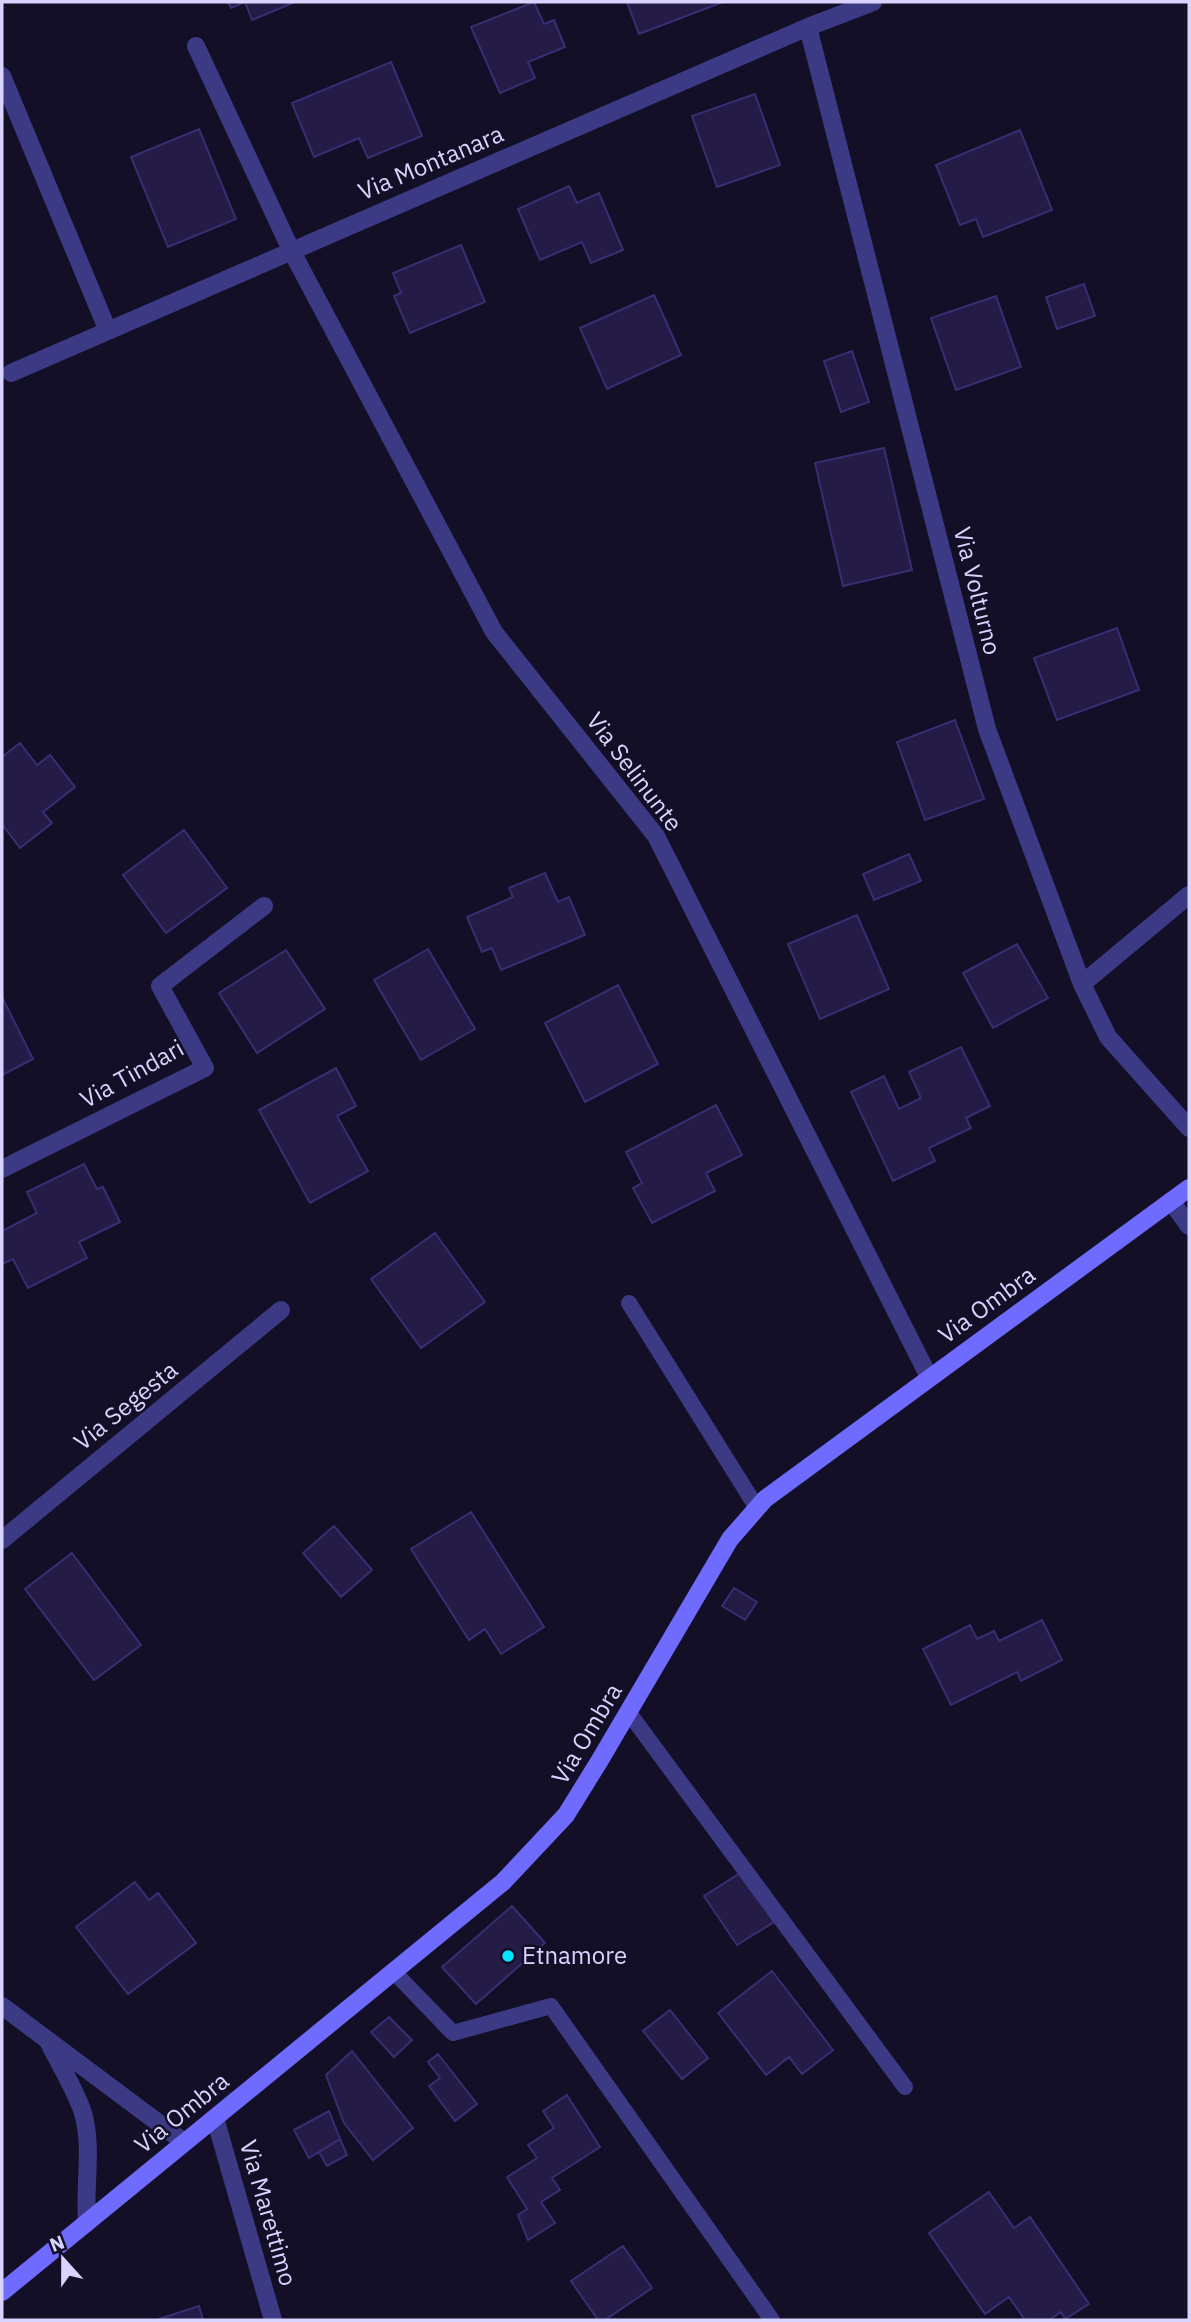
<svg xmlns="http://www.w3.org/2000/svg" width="1191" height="2322" viewBox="0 0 1191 2322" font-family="'IBM Plex Sans',sans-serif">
	<rect width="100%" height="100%" fill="#130f26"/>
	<path fill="#241b47" stroke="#3b2d73" stroke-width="2" d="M228,2H295L252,20L245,2L231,8Z
		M534,2L544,24L554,20L565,47L528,62L535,78L500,93L471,27Z
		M627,2H723L639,34Z
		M391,62L422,136L368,158L359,138L314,157L292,103Z
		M755,94L780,165L717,187L692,116Z
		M199,129L236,219L168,247L131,157Z
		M1020,130L1052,210L983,237L976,219L960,225L936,165Z
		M569,186L577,203L599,193L623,250L591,263L582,242L540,260L518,209Z
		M461,245L485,302L410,333L394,296L401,293L393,273Z
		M1084,284L1095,316L1057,329L1046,297Z
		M654,295L681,355L607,389L580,328Z
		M996,296L1021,367L956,390L931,318Z
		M852,351L869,402L841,412L824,361Z
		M884,448L912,570L843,586L815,463Z
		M1117,628L1139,690L1057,720L1034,658Z
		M955,720L984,799L925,820L897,742Z
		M20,743L37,765L50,755L75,787L43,812L52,823L20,848L2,824V757Z
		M184,830L227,888L166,933L123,875Z
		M909,854L921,881L874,900L863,874Z
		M545,873L558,902L569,897L585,935L501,970L492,948L482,952L467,917L513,897L509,888Z
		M857,915L889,989L820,1019L788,944Z
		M1017,944L1048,998L993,1028L963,973Z
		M428,949L475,1029L421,1060L374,980Z
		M286,950L325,1009L257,1053L219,993Z
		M618,985L658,1064L585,1102L545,1023Z
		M2,997L33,1059L2,1075Z
		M961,1047L990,1106L966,1118L971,1128L929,1148L935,1161L893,1181L851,1092L884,1076L899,1109L921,1098L909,1072Z
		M336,1068L356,1106L337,1116L368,1171L310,1203L259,1110Z
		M716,1105L742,1155L706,1173L715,1191L652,1223L633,1188L642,1183L626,1152Z
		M84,1164L97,1189L103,1187L120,1222L79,1242L87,1258L28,1288L13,1259L2,1264V1231L37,1213L27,1192Z
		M435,1233L485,1302L421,1348L371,1279Z
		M471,1512L544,1627L501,1654L485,1629L469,1640L411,1549Z
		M334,1526L372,1570L341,1597L303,1553Z
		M72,1553L141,1645L94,1680L25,1589Z
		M734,1588L757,1602L745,1620L722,1606Z
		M1042,1620L1062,1660L1021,1681L1017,1672L951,1705L923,1649L970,1625L977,1639L994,1631L999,1641Z
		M742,1872L774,1922L737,1945L704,1896Z
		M135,1882L149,1900L158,1893L196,1943L128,1994L76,1927Z
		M512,1906L545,1943L476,2004L442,1967Z
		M772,1971L833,2050L802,2074L789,2057L766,2075L718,2013Z
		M670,2010L708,2058L682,2079L643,2031Z
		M389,2017L412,2040L394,2057L371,2032Z
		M352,2051L413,2128L373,2160L344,2123L326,2075Z
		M438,2054L477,2104L455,2121L429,2086L440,2078L428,2062Z
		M567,2095L600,2147L552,2178L560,2190L541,2202L555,2223L528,2240L518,2215L527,2209L507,2177L537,2158L528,2145L554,2128L543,2111Z
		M329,2111L340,2139L309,2158L294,2130Z
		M340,2139L347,2155L327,2166L319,2152Z
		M989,2192L1014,2228L1030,2217L1089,2304L1065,2319L1061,2312L1049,2320H1025L1009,2297L985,2314L929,2233Z
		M623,2246L652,2288L605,2320H598L571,2281Z
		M199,2306L203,2320H159V2319Z"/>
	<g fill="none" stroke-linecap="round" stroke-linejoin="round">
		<path stroke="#3d3a85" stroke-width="16" d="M629,1303L757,1508
			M629,1713L905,2087
			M394,1972L453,2033L551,2006L772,2320"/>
		<path stroke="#3d3a85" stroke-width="18" d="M808,27L987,729L1082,984L1108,1037L1189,1128
			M196,46L291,250L494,632L656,836L929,1377
			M2,76L108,331
			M11,373L808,27L873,2
			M1082,984L1189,895
			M2,1169L205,1068L160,986L264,906
			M1171,1201L1189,1226
			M2,1540L281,1310
			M2,2006L184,2142
			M49,2043C59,2063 77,2093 83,2113C93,2148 84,2186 87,2223
			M215,2118L273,2320"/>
		<path stroke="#6f6bff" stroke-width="18" d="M2,2292L503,1882L566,1815L600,1760L730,1539L765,1499L1189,1188"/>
	</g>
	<circle fill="#00e5ff" stroke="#130f26" stroke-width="2.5" cx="508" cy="1956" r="7"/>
	<g text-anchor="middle" stroke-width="5" stroke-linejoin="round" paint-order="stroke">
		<g font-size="24" fill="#d9d4ff" stroke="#130f26">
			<text transform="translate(431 163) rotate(-23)" y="8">Via Montanara</text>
			<text transform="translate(977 591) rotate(76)" y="8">Via Volturno</text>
			<text transform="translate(634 772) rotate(53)" y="8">Via Selinunte</text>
			<text transform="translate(132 1074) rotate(-29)" y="8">Via Tindari</text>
			<text transform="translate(987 1305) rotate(-36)" y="8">Via Ombra</text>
			<text transform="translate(126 1406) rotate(-39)" y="8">Via Segesta</text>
			<text transform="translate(587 1734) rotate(-59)" y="8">Via Ombra</text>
			<text transform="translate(182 2113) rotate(-39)" y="8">Via Ombra</text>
			<text transform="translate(268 2213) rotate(74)" y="8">Via Marettimo</text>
		</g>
		<g font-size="24" fill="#d9d4ff" stroke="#130f26" text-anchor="start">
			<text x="522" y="1964">Etnamore</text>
		</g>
	</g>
	<rect width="1191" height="2322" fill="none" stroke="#d9d4ff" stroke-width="7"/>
	<g transform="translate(63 2259) rotate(339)" stroke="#130f26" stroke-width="5" paint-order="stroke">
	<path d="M0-5L12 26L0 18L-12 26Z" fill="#d9d4ff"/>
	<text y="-10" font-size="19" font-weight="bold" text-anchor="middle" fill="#d9d4ff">N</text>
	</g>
</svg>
